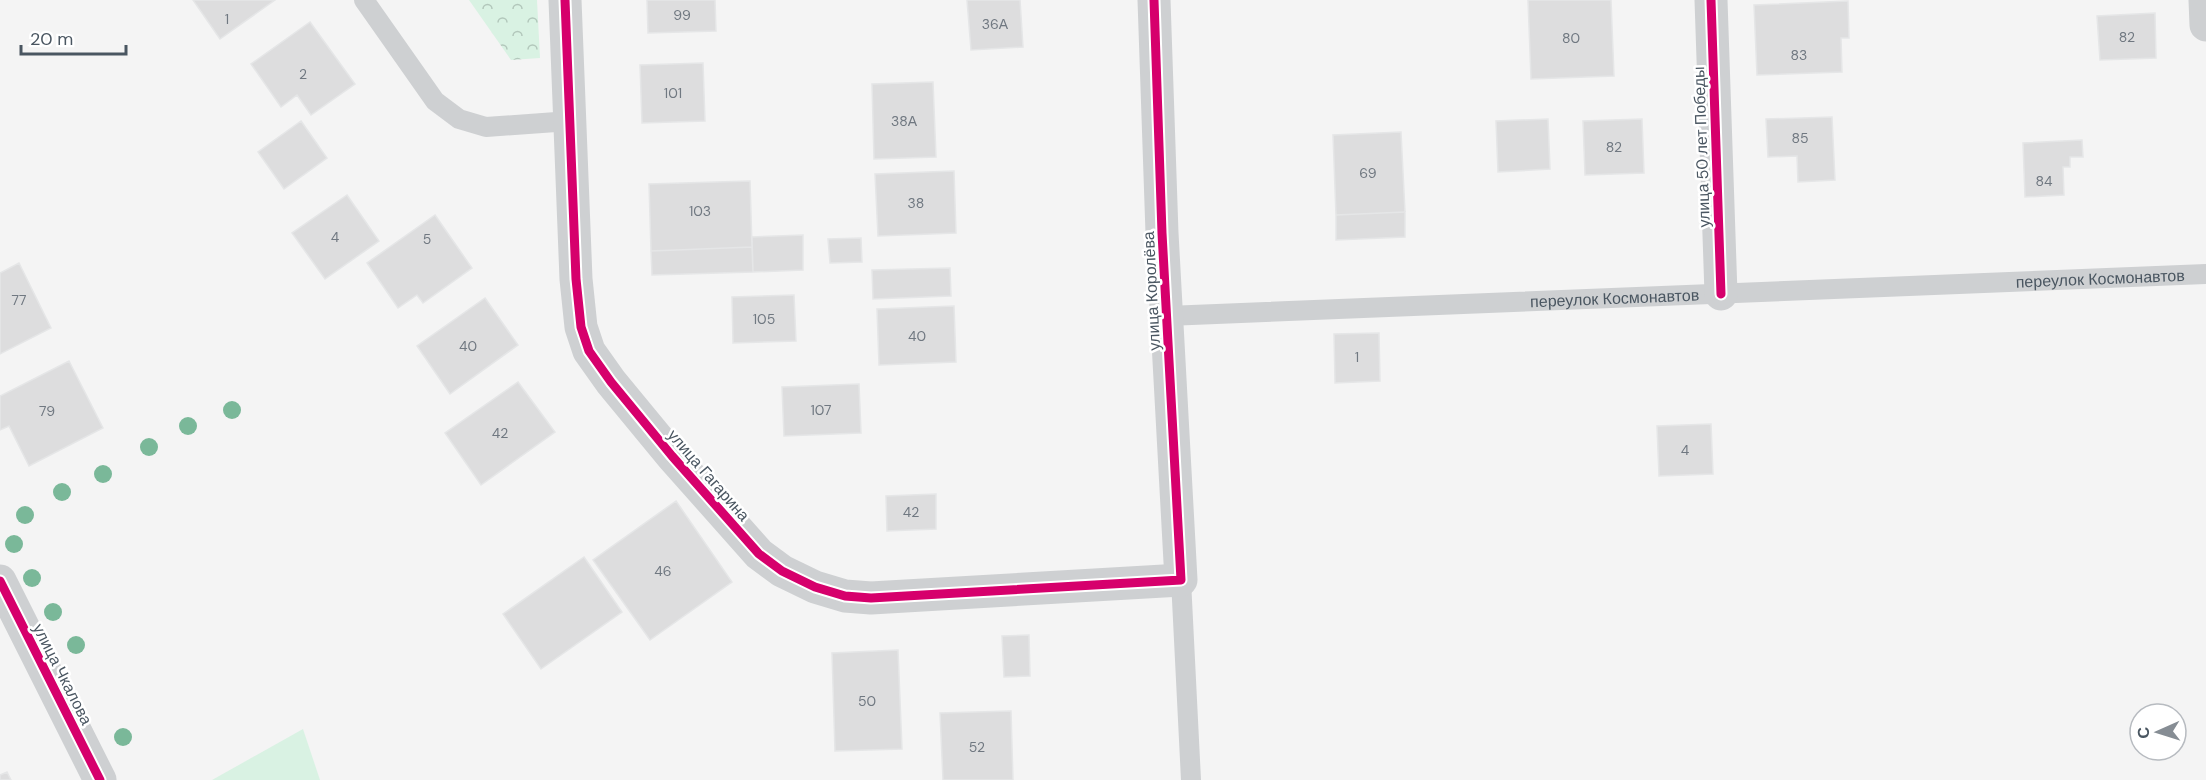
<svg xmlns="http://www.w3.org/2000/svg" width="2206" height="780" viewBox="0 0 2206 780" font-family="'DM Sans',sans-serif">
	<defs>
		<pattern id="park-crowns" width="20" height="18" patternUnits="userSpaceOnUse" patternTransform="scale(1.5)"><rect width="20" height="18" fill="#d9f2e3"/><path d="M2 6a3 3 0 1 1 6 0M12 15a3 3 0 1 1 6 0" fill="none" stroke="#b2c7bb"/></pattern>
	</defs>
	<rect width="100%" height="100%" fill="#f4f4f4"/>
	<path fill="url(#park-crowns)" d="M469,0H537L540,58L511,60Z"/>
	<path fill="#d9f2e3" d="M303,729L320,780H212Z"/>
	<path fill="#ddddde" stroke="#e5e6e7" stroke-width="1.5" d="M193,0H275L220,39Z
		M647,0H715L716,31L648,33Z
		M967,0H1020L1023,47L971,50Z
		M1528,0H1611L1614,76L1531,79Z
		M1848,1L1849,38H1841L1842,72L1757,75L1754,5Z
		M2155,13L2156,58L2100,60L2097,16Z
		M310,22L355,84L311,115L297,95L281,107L251,64Z
		M703,63L705,121L642,123L640,65Z
		M933,82L936,157L874,159L872,84Z
		M1832,117L1835,180L1798,182L1797,156L1768,157L1766,119Z
		M1548,119L1550,169L1498,172L1496,121Z
		M1642,119L1644,173L1585,175L1583,121Z
		M301,121L327,158L284,189L258,152Z
		M1401,132L1405,212L1336,215L1333,135Z
		M2082,140L2083,157H2070V167H2063L2064,195L2025,197L2023,143Z
		M954,171L956,233L878,236L875,174Z
		M750,181L752,247L651,251L649,184Z
		M347,195L379,241L325,279L292,233Z
		M1405,212V237L1336,240V215Z
		M435,215L472,268L423,303L417,295L398,308L367,263Z
		M803,235V270L753,272L752,237Z
		M861,238L862,262L830,263L828,239Z
		M752,247L753,272L652,275L651,251Z
		M19,263L51,328L0,354V273Z
		M950,268L951,296L873,299L872,270Z
		M794,295L796,341L733,343L732,297Z
		M485,298L518,345L450,394L417,346Z
		M954,306L956,362L879,365L877,309Z
		M1379,333L1380,381L1335,383L1334,334Z
		M69,361L103,428L29,466L9,426L0,430V396Z
		M518,382L555,432L481,485L445,433Z
		M859,384L861,433L784,436L782,387Z
		M1711,424L1713,474L1659,476L1657,426Z
		M936,494V529L887,531L886,496Z
		M676,501L732,582L650,640L593,560Z
		M584,557L622,612L541,669L503,614Z
		M1029,635L1030,676L1004,677L1002,636Z
		M898,650L902,749L835,751L832,653Z
		M1011,711L1013,780H943L940,713Z
		M7,772L11,780H0V775Z"/>
	<g fill="none" stroke-linecap="round" stroke-linejoin="round">
		<g stroke="#ced0d2" stroke-width="20">
			<path d="M364,0L435,101L459,119L486,127L570,121"/>
			<path id="s1" d="M1167,316L2206,274"/>
			<path d="M1181,580L1191,780"/>
		</g>
		<path stroke="#ced0d2" stroke-width="33" d="M565,0L576,279L581,327L589,351L611,382L672,456L759,554L782,571L815,587L845,596L871,598L1181,580L1162,233L1154,0
			M1711,0L1721,294
			M2205,0L2206,25
			M0,581L100,780"/>
		<g stroke="#fff" stroke-width="13">
			<path id="cycleway" d="M565,0L576,279L581,327L589,351L611,382L672,456L759,554L782,571L815,587L845,596L871,598L1181,580L1162,233L1154,0
				M1711,0L1721,294
				M0,581L100,780"/>
		</g>
		<use href="#cycleway" stroke="#d6006c" stroke-width="9"/>
	</g>
	<g fill="#7ab899">
		<circle cx="232" cy="410" r="9"/>
		<circle cx="188" cy="426" r="9"/>
		<circle cx="149" cy="447" r="9"/>
		<circle cx="103" cy="474" r="9"/>
		<circle cx="62" cy="492" r="9"/>
		<circle cx="25" cy="515" r="9"/>
		<circle cx="14" cy="544" r="9"/>
		<circle cx="32" cy="578" r="9"/>
		<circle cx="53" cy="612" r="9"/>
		<circle cx="76" cy="645" r="9"/>
		<circle cx="123" cy="737" r="9"/>
	</g>
	<g text-anchor="middle" stroke-width="5" stroke-linejoin="round" paint-order="stroke">
		<g font-size="14" fill="#707881">
			<text x="682" y="20">99</text>
			<text x="227" y="24">1</text>
			<text x="995" y="29">36А</text>
			<text x="2127" y="42">82</text>
			<text x="1571" y="43">80</text>
			<text x="1799" y="60">83</text>
			<text x="303" y="79">2</text>
			<text x="673" y="98">101</text>
			<text x="904" y="126">38А</text>
			<text x="1800" y="143">85</text>
			<text x="1614" y="152">82</text>
			<text x="1368" y="178">69</text>
			<text x="2044" y="186">84</text>
			<text x="916" y="208">38</text>
			<text x="700" y="216">103</text>
			<text x="335" y="242">4</text>
			<text x="427" y="244">5</text>
			<text x="19" y="305">77</text>
			<text x="764" y="324">105</text>
			<text x="917" y="341">40</text>
			<text x="468" y="351">40</text>
			<text x="1357" y="362">1</text>
			<text x="821" y="415">107</text>
			<text x="47" y="416">79</text>
			<text x="500" y="438">42</text>
			<text x="1685" y="455">4</text>
			<text x="911" y="517">42</text>
			<text x="663" y="576">46</text>
			<text x="867" y="706">50</text>
			<text x="977" y="752">52</text>
		</g>
		<g font-size="16" fill="#4a5661" stroke="#fff">
			<text transform="translate(1701 147) rotate(-92)" y="6">улица 50 лет Победы</text>
			<text dy="6" stroke="none"><textPath href="#s1" startOffset="934">переулок Космонавтов</textPath></text>
			<text transform="translate(1151 291) rotate(-93)" y="6">улица Королёва</text>
			<text dy="6" stroke="none"><textPath href="#s1" startOffset="448">переулок Космонавтов</textPath></text>
			<text transform="translate(709 475) rotate(49)" y="6">улица Гагарина</text>
			<text transform="translate(63 674) rotate(63)" y="6">улица Чкалова</text>
		</g>
	</g>
	<g transform="translate(2158 732) rotate(267)"><circle r="28" fill="#ffffff" stroke="#b7bbc0" stroke-width="1.5"/>
	<path d="M0-4.5L10 22L0 15L-10 22Z" fill="#868d94"/>
	<text y="-9" font-size="16" font-weight="bold" text-anchor="middle" fill="#4a5661">С</text>
	</g>
	<path d="M21 45v9h105v-9" fill="none" stroke="#4a5661" stroke-width="3"/>
	<text x="30" y="45" font-size="18" fill="#4a5661" stroke="#ffffff" stroke-width="4.5" paint-order="stroke">20 m</text>
</svg>
